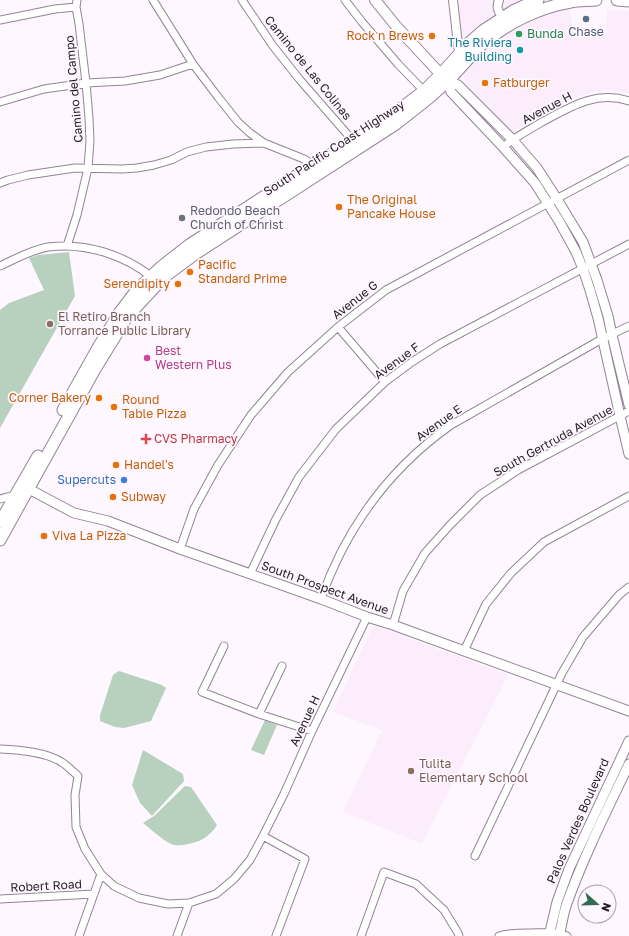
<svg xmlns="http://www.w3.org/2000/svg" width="629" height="936" viewBox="0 0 629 936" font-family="'Golos Text',sans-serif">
	<rect width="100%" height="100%" fill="#fef7ff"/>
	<path fill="#fbedfc" d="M459,0H569L573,32L606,29L607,10L629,11V93L610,90L596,91L576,97L511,132L464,80Z
		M373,626H376L508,675L422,844L343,812L382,730L333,712L372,628Z"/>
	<path fill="#b7d1be" d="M69,252L75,296L0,428V310L9,303L44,290L29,258L38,255Z
		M119,671L162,685L166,688L151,721L124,728L115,727L100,721V715L113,675Z
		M265,720L277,725L264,755L251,750Z
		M143,750L183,774L184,781L152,816L140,803L132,785Z
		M185,786L191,787L217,825C209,838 198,843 183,845C179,845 176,846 171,844C161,839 152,830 143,823L154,816Z"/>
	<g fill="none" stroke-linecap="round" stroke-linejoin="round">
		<g stroke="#938495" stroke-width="9">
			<path id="minor" d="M153,0L193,64L218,97L238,122L250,133L264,143
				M242,0L273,46L300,80L355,143
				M345,0L362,22L398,64L424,91
				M0,20L55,9L76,7
				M0,102L44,89L86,83L125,81L160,75L193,64
				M503,147C515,137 529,130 542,122C570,107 596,90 629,101
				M0,183L8,180L28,175L75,168L122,169L137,168L154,165L171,160L187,152L206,147L233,144L264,143L304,159L313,165L314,167
				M67,246L77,215L88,168L90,141L89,118L86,83L79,24L76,7L77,0
				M0,266C15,259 31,250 48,247C85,242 126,255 154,279
				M338,327L385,382
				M0,499L15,495
				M180,549L194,509L218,465L251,415L288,372L338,327L386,290L629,160
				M250,574L276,519L299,477L336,429L385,382L412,362L440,344L629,244
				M321,599C346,528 389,469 451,425L602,339L629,326
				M393,625L403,591L425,553L450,525L480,495L518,470L629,411
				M224,646L202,692L259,714L312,731
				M464,651L486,604L511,573L544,542L629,496
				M259,714L282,666
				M0,749C20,750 47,752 63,763C69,767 73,772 78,776L75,795L76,827L85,849L99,871L101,874L114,886L139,898L168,904L189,903L216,894L234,879L250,860L263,836L284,794L312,731L367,617
				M263,836L305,859L276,936
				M475,856L562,673L583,637L619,595L629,587
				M0,899L94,894
				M79,936L101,874
				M177,936L189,903
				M361,936L384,872L416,884L444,910L458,933L459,936
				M499,936C509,933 518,933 528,933C541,933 554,931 567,936"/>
		</g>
		<g stroke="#938495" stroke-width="10">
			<path id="tertiary" d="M453,0L459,54
				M499,0C496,8 498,10 502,17"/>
		</g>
		<g stroke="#938495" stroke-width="11">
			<path id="secondary" d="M448,81L451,92L503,147L535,183L559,221L576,252L583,269L590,290L598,318L620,416L629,454
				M448,81L458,85L512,139L537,168L557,199L583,242L597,280L608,316L612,335L629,405
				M23,492L29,489L74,513L108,521L180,549L321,599L367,617L393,625L629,711
				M549,936L557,902L569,869L629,741
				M559,936C562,925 563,914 567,903C584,856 607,810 629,764"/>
		</g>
		<g stroke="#938495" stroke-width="12">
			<path id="primary" d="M375,0L396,26L446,80"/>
		</g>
		<g stroke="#938495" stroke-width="13">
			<path id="trunk" d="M617,0L629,1
				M63,410L99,346L120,312L136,291L161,267L189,245L313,165L353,141L391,116L424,91L441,74L469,43L484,30L513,11L528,4L538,0
				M0,522L38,456
				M0,540L95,369L127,317L164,277L195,254L396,124L429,98L448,81L481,45C506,24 539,7 571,2C579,0 588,1 596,0"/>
		</g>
		<use href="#minor" stroke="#fff" stroke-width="7"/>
		<use href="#tertiary" stroke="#fff" stroke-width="8"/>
		<use href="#secondary" stroke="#fff" stroke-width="9"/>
		<use href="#primary" stroke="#fff" stroke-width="10"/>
		<use href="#trunk" stroke="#fff" stroke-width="11"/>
	</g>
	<circle fill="#5c6f8a" stroke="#fef7ff" stroke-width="1.5" cx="586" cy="19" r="4"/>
	<circle fill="#2e9e5b" stroke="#fef7ff" stroke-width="1.5" cx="519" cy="34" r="4"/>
	<g fill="#e8710a" stroke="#fef7ff" stroke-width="1.5">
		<circle cx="432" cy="36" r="4"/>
		<circle cx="485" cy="83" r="4"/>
		<circle cx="339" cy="207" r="4"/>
		<circle cx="190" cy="272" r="4"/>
		<circle cx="178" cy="284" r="4"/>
		<circle cx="99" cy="398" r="4"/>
		<circle cx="114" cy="407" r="4"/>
		<circle cx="116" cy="465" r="4"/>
		<circle cx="113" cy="497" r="4"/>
		<circle cx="44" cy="536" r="4"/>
	</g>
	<circle fill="#0f9aa8" stroke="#fef7ff" stroke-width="1.5" cx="520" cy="50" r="4"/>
	<circle fill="#6b7280" stroke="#fef7ff" stroke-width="1.5" cx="182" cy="218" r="4"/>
	<g fill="#8d6e63" stroke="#fef7ff" stroke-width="1.5">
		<circle cx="50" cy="324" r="4"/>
		<circle cx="411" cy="771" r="4"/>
	</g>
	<circle fill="#d1479c" stroke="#fef7ff" stroke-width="1.5" cx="147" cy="358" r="4"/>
	<path fill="#e0444e" stroke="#fef7ff" stroke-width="1.5" d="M144 433h4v4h4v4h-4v4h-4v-4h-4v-4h4z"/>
	<circle fill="#3f7fe0" stroke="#fef7ff" stroke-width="1.5" cx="124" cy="480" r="4"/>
	<g text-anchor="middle" stroke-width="3.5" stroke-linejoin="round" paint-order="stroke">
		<g font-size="12" fill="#4e5e75" stroke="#fef7ff">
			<text x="586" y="36">Chase</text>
		</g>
		<g font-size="12" fill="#27864d" stroke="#fef7ff" text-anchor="start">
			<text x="527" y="38">Bunda</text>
		</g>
		<g font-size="12" fill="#c56008" stroke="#fef7ff" text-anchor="start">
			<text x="424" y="40" text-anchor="end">Rock n Brews</text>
			<text x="493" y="87">Fatburger</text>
			<text x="347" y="204">The Original<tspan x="347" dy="14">Pancake House</tspan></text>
			<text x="198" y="269">Pacific<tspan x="198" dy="14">Standard Prime</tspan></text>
			<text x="170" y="288" text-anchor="end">Serendipity</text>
			<text x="91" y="402" text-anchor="end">Corner Bakery</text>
			<text x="122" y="404">Round<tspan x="122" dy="14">Table Pizza</tspan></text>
			<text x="124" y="469">Handel's</text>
			<text x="121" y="501">Subway</text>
			<text x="52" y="540">Viva La Pizza</text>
		</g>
		<g font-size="12" fill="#0d838f" stroke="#fef7ff" text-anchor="end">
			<text x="512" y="47">The Riviera<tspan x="512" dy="14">Building</tspan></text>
		</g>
		<g font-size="12" fill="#231c23" stroke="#fef7ff">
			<text transform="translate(308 68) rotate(51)" y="4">Camino de Las Colinas</text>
			<text transform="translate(74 89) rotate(-95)" y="4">Camino del Campo</text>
			<text transform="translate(547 108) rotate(-28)" y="4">Avenue H</text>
			<text transform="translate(334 148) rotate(-33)" y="4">South Pacific Coast Highway</text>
			<text transform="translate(355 300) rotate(-38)" y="4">Avenue G</text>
			<text transform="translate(397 361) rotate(-36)" y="4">Avenue F</text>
			<text transform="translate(439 423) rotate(-35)" y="4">Avenue E</text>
			<text transform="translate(553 441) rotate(-29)" y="4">South Gertruda Avenue</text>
			<text transform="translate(325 588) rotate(20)" y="4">South Prospect Avenue</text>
			<text transform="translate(305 721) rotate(-65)" y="4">Avenue H</text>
			<text transform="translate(578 821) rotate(-66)" y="4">Palos Verdes Boulevard</text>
			<text transform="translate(46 886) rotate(-3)" y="4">Robert Road</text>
		</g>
		<g font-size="12" fill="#5b616d" stroke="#fef7ff" text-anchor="start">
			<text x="190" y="215">Redondo Beach<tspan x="190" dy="14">Church of Christ</tspan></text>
		</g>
		<g font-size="12" fill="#785e54" stroke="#fef7ff" text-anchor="start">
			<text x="58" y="321">El Retiro Branch<tspan x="58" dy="14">Torrance Public Library</tspan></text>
			<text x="419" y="768">Tulita<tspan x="419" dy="14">Elementary School</tspan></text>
		</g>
		<g font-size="12" fill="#b23c85" stroke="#fef7ff" text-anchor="start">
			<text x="155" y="355">Best<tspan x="155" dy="14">Western Plus</tspan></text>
		</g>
		<g font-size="12" fill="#be3a42" stroke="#fef7ff" text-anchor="start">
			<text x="154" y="443">CVS Pharmacy</text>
		</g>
		<g font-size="12" fill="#366cbe" stroke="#fef7ff" text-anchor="end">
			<text x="116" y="484">Supercuts</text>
		</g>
	</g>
	<g transform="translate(597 904) rotate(110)"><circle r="19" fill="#fef7ff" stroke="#a69fa7"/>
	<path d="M0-3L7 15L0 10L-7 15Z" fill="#326b54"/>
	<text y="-6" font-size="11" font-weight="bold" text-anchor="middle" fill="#231c23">N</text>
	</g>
</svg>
